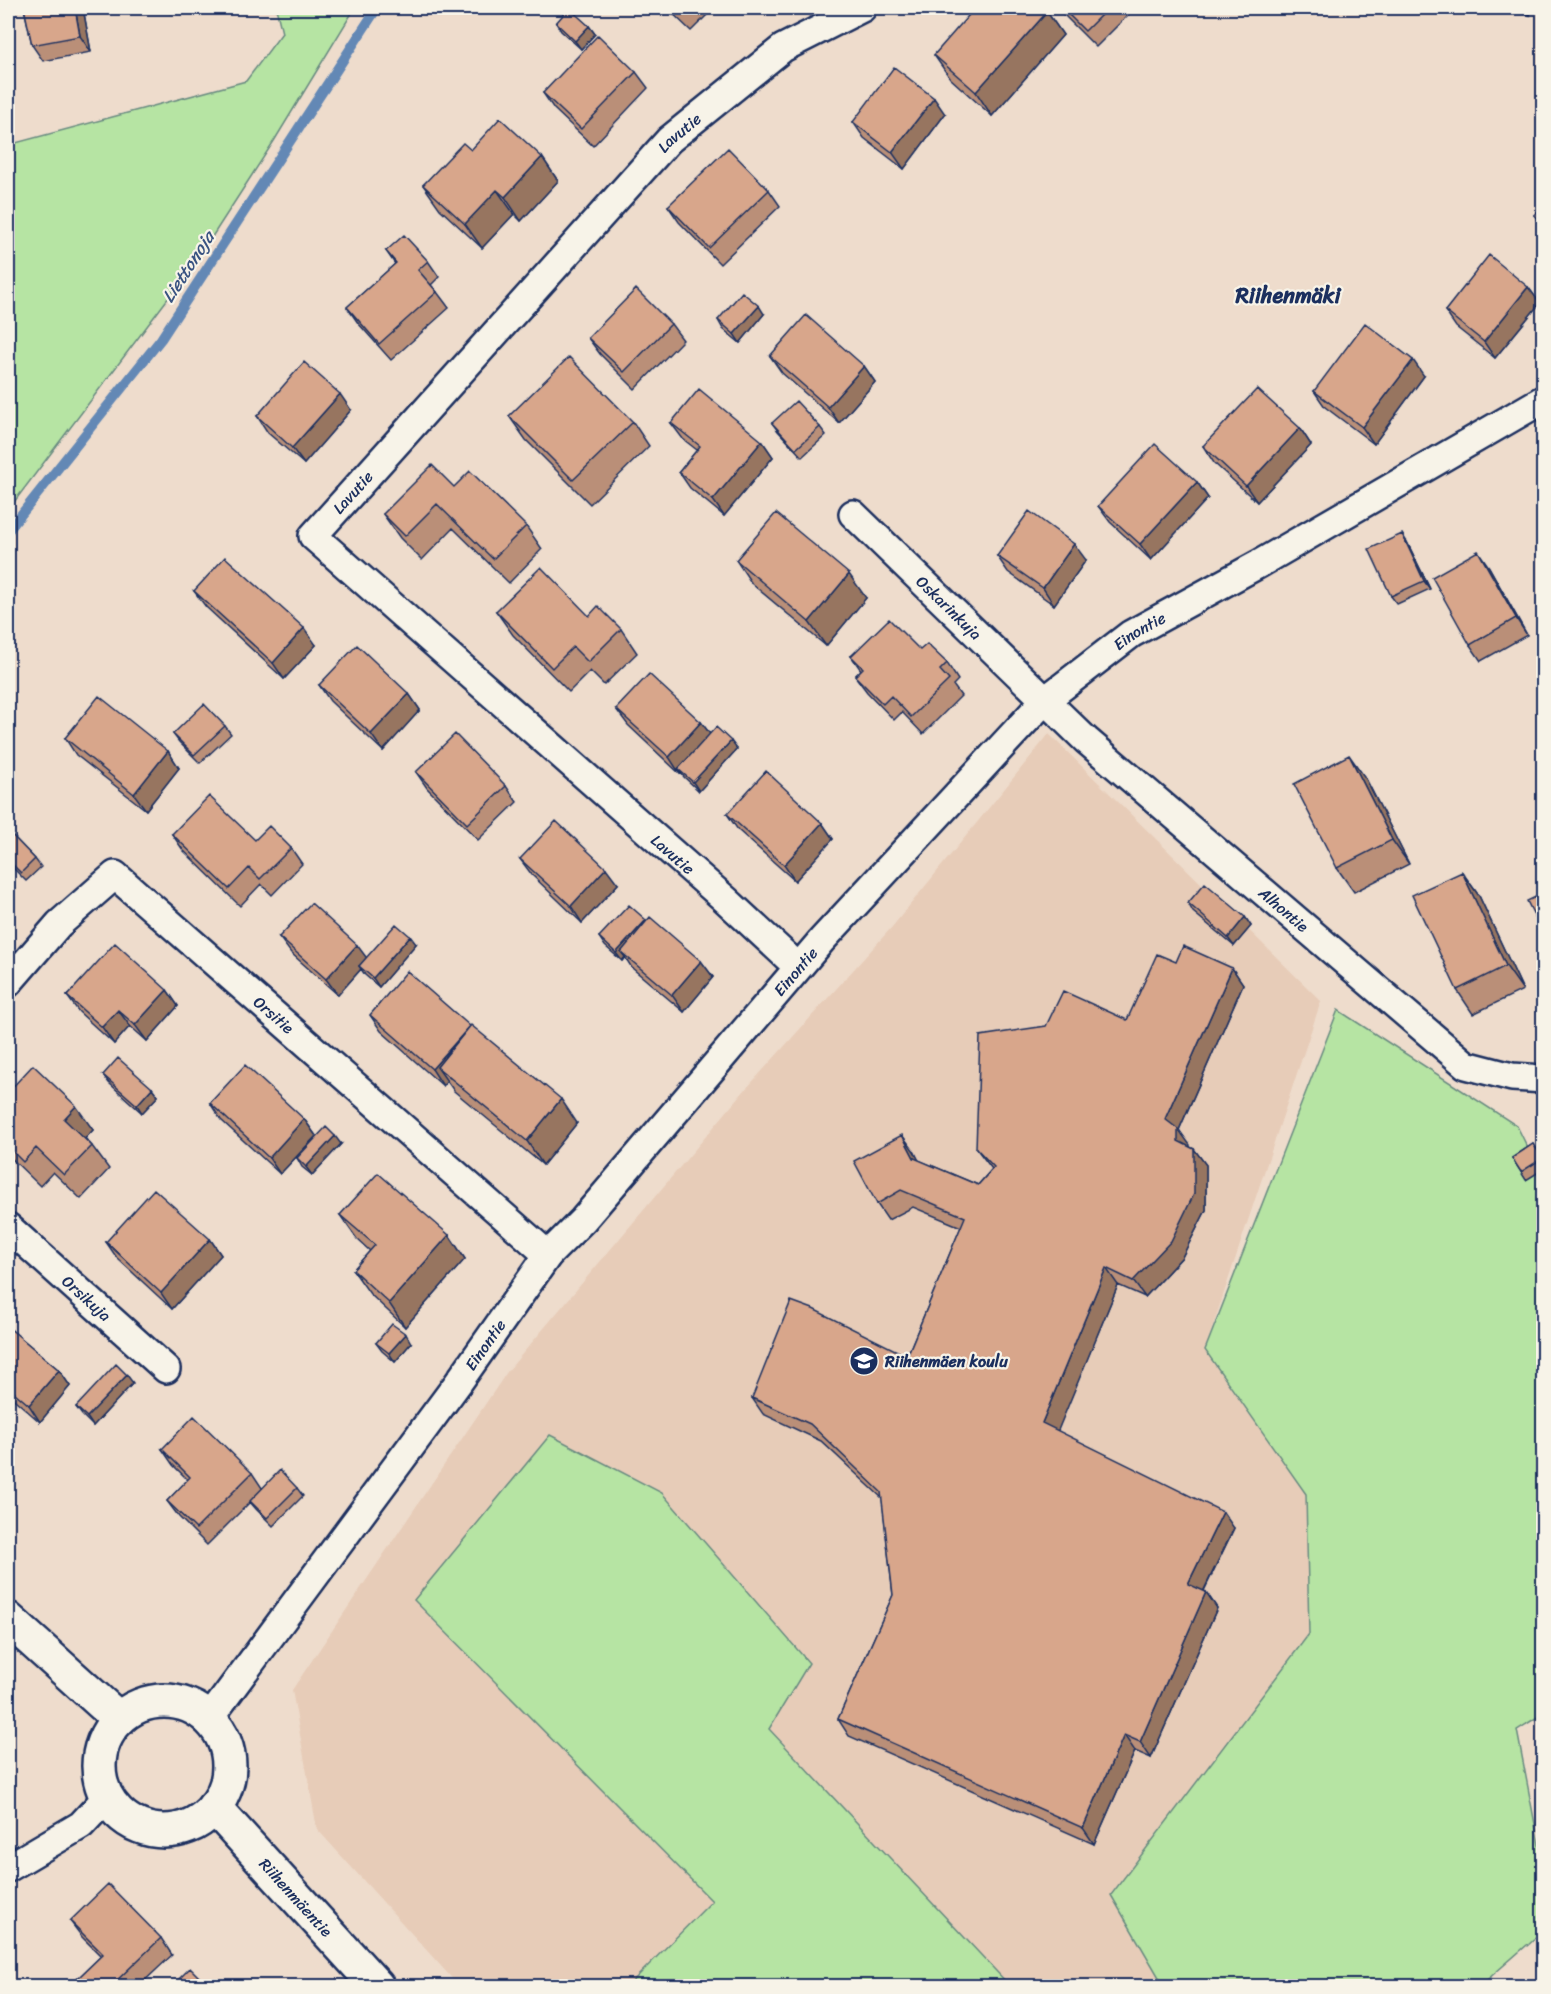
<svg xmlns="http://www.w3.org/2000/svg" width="1551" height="1994" viewBox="0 0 1551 1994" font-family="Sriracha,sans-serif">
	<rect width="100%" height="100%" fill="#eedccc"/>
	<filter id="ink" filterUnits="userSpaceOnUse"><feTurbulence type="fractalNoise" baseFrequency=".0167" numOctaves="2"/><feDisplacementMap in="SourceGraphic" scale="12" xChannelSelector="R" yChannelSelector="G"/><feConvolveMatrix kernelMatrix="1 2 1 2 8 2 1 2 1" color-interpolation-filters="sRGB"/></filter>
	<g filter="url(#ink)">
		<path fill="#e7ccb8" d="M1049,734L1321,1001L1205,1350L1306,1494L1309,1634L1111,1895L1164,1986H459L317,1829L292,1690L507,1372L745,1090L892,927Z"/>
		<path fill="#b6e4a3" stroke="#688a80" stroke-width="1.5" d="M276,8H355L274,141L197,260L8,510V145L246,81L282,33Z
			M1338,1010L1517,1126L1543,1179L1544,1713L1517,1730L1543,1866V1931L1480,1986H1164L1111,1895L1309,1634L1306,1494L1205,1350Z
			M550,1435L662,1493L809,1663L769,1729L1010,1986H628L712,1901L414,1600Z"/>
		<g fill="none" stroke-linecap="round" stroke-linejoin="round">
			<path stroke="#6488b5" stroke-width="10" d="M8,531L161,339L377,8"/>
			<g stroke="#1b2f5e" stroke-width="32">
				<g id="street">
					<path id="s1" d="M853,514L1086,740L1466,1065L1512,1077L1544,1079"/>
					<path id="s2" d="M798,967L726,900L313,536L669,140L783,48L862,8"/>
					<path id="s3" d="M8,983L59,924L115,875L548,1255"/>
					<path id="s4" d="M8,1227L166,1369"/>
					<path id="s5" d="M209,1719L458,1383L548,1255L583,1220L822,940L1044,701L1131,634L1259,564L1544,399"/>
					<path d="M8,1868L81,1825L107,1797"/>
				</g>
			</g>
			<g stroke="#1b2f5e" stroke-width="38">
				<g id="secondary">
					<path d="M8,1619L119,1719"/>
					<circle cx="164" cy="1766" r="65"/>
					<path id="s6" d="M214,1807L377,1986"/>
				</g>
			</g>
			<use href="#street" stroke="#f7f3e8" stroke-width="27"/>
			<use href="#secondary" stroke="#f7f3e8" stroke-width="33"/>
		</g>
		<path fill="#ba8f78" stroke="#1b2f5e" stroke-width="1.5" d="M24,8H83L91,52L43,61L32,45Z
			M166,8H194L170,13Z
			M667,8H714L691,31Z
			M1057,8H1135L1096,47Z
			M1512,8H1533L1530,15Z
			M1047,12L1063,35L992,116L950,78L934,55Z
			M556,23L589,26L595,34L581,49L561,31Z
			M636,72L648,88L593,146L554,109L543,93Z
			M945,114L904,169L864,138L853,122Z
			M471,150L542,157L558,181L521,221L514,214L482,248L440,209L423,185Z
			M769,190L780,206L720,264L679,222L668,206Z
			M1544,205V228L1534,215Z
			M386,251L428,261L439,277L431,285L437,292L449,308L391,360L358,323L347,307L395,264Z
			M1528,287L1540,303L1495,358L1456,327L1445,311Z
			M764,314L740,343L723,329L718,320Z
			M671,324L683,340L635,389L600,354L588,338Z
			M770,356L864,366L875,382L839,423L782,373Z
			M1424,376L1374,444L1325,407L1314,391Z
			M351,410L304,464L268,433L257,416Z
			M509,416L633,422L649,446L590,504L526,440Z
			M671,423L762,441L773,457L724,516L690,488L679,472L697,450L683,439Z
			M772,423L820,427L826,435L802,457L778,431Z
			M1300,428L1311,445L1257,502L1214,463L1203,446Z
			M1197,482L1208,498L1151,560L1110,522L1098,506Z
			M454,487L526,526L542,549L509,583L453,528L422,560L400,538L383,514Z
			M1407,542L1430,589L1397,604L1391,596Z
			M997,556L1086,560L1054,605L1008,572Z
			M736,560L866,598L826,646L752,584Z
			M1489,567L1527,635L1481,661L1470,645Z
			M194,591L316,645L284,679L206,607Z
			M496,611L589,616L621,629L637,653L604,685L590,671L569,692L513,635Z
			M920,650L947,663L958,680L953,685L961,696L923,734L902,712L894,720L867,692L855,676L861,670L851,656Z
			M319,685L409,694L420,710L383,751L330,701Z
			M616,709L701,722L710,734L737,749L699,791L684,777L681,773L680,774L628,725Z
			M225,726L231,734L200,763L179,742L173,734Z
			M65,738L168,751L179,768L146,810L76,755Z
			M416,772L506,786L517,802L478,840L427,788Z
			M1366,779L1409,864L1354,892L1337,868Z
			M727,814L822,823L833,839L795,881L738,830Z
			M8,831L35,859L41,867L26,881L8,863Z
			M172,834L255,840L291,848L302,864L272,895L261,884L240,906L183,850Z
			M520,859L618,884L582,923L532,875Z
			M1462,872L1479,896L1523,990L1473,1014L1457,990Z
			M1188,903L1245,917L1251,926L1234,946L1193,912Z
			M646,921L701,961L713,977L684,1012L632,968L625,957L622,961L605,946L599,937Z
			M279,937L367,958L416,944L379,987L365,975L361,969L338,995L291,953Z
			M1176,962L1232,968L1243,984L1179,1130L1190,1147L1194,1149L1206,1165V1210L1182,1257L1145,1297L1118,1285L1057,1431L1234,1528L1204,1591L1206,1592L1217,1608L1151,1758L1135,1751L1094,1844L849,1736L838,1719L893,1595L882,1498L821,1441L763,1414L752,1398L907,1356L961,1227L913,1207L888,1220L877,1204L914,1151L918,1160L978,1185L992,1169L976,1148L1127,1020Z
			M167,990L178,1006L147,1041L130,1026L114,1044L79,1012L67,996Z
			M370,1015L577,1123L543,1165L454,1091L447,1081L443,1086L381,1031Z
			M103,1075L152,1088L158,1096L142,1113L109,1083Z
			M8,1092L93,1130L85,1138L92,1146L109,1169L81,1199L53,1172L40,1186L8,1155Z
			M210,1103L304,1119L316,1136L280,1174L221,1120Z
			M341,1144L312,1175L302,1167L297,1158Z
			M1533,1144L1544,1159V1169L1526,1180L1512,1158Z
			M340,1215L449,1235L465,1259L405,1327L370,1294L353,1270L370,1251L357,1239Z
			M210,1239L221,1255L172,1309L117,1258L106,1242Z
			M8,1327L59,1370L70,1386L40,1422L8,1394Z
			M376,1343H411L395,1362L382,1351Z
			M133,1383L93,1426L82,1415L76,1407Z
			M162,1449L252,1473L262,1488H297L303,1496L273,1526L256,1509L250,1502L207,1545L179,1517L167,1501L188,1480L173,1465Z
			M70,1921L161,1938L172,1955L139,1986H81L76,1980L101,1956L82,1937Z"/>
		<path fill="#977461" stroke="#1b2f5e" stroke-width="1.5" d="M75,8H83L91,52L80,36Z
			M1525,8H1533L1530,15Z
			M1047,12L1063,35L992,116L976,92Z
			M589,26L595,34L581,49L575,41Z
			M934,98L945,114L904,169L892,152Z
			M542,157L558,181L521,221L505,197Z
			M497,190L514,214L482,248L465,224Z
			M1528,287L1540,303L1495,358L1484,342Z
			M759,306L764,314L740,343L734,334Z
			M1413,360L1424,376L1374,444L1362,427Z
			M864,366L875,382L839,423L828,407Z
			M340,394L351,410L304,464L292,448Z
			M1300,428L1311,445L1257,502L1246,486Z
			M762,441L773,457L724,516L713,500Z
			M1197,482L1208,498L1151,560L1140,544Z
			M1402,534L1407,542L1430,589L1424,581Z
			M1074,544L1086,560L1054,605L1043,588Z
			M1478,551L1489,567L1527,635L1516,618Z
			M849,574L866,598L826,646L809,622Z
			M304,628L316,645L284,679L273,663Z
			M409,694L420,710L383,751L371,734Z
			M701,722L713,738L678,769L681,773L680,774L669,757Z
			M731,741L737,749L699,791L693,782Z
			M168,751L179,768L146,810L134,794Z
			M1349,755L1366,779L1409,864L1392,840Z
			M822,823L833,839L795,881L784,865Z
			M606,868L618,884L582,923L571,906Z
			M1462,872L1479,896L1523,990L1506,966Z
			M1245,917L1251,926L1234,946L1228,938Z
			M646,920L651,928L621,952L625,957L622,961L616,953Z
			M410,936L416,944L379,987L373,978Z
			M357,945L369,961L359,966L361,969L338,995L326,979Z
			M701,961L713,977L684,1012L672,995Z
			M1232,968L1243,984L1179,1130L1190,1145L1189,1157L1178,1141L1165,1119Z
			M167,990L178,1006L147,1041L135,1025Z
			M118,1010L130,1026L114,1044L102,1027Z
			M470,1026L450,1078L437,1067L447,1081L443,1086L432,1069Z
			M152,1088L158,1096L142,1113L137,1105Z
			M561,1099L577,1123L543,1165L527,1141Z
			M76,1106L93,1130L81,1143L64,1119Z
			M304,1119L316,1136L280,1174L269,1158Z
			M902,1135L914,1151L926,1174L914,1158Z
			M335,1136L341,1144L312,1175L306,1167Z
			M1194,1149L1206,1165V1210L1182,1257L1145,1297L1133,1281Z
			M449,1235L465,1259L405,1327L389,1303Z
			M210,1239L221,1255L172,1309L161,1293Z
			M1106,1268L1118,1285L1054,1440L1042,1423Z
			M406,1334L411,1343L395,1362L389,1353Z
			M59,1370L70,1386L40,1422L29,1405Z
			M127,1375L133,1383L93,1426L87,1417Z
			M1223,1512L1234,1528L1199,1600L1188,1584Z
			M1206,1592L1217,1608L1151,1758L1140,1742Z
			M1124,1735L1135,1751L1094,1844L1083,1828Z"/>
		<path fill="#d8a68b" stroke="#1b2f5e" stroke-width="1.5" d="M24,8H75L80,36L32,45Z
			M569,8L589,26L575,41L556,23Z
			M975,8H1042L1047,12L976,92L934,55Z
			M1062,8H1108L1085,31Z
			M598,35L636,72L581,129L543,93Z
			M894,67L934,98L892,152L853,122Z
			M500,118L542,157L505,197L497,190L465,224L423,185L463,143L471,150Z
			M728,148L769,190L709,248L668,206Z
			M1544,205V224L1534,215Z
			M404,235L428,261L418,270L437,292L379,344L347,307L396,263L386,251Z
			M1489,255L1528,287L1484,342L1445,311Z
			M636,289L671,324L624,372L588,338Z
			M742,292L759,306L734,334L718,320Z
			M806,315L864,366L828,407L770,356Z
			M1365,323L1413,360L1362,427L1314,391Z
			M569,357L633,422L573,480L509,416Z
			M304,362L340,394L292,448L257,416Z
			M699,389L762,441L713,500L679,472L700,446L671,423Z
			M1257,389L1300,428L1246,486L1203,446Z
			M796,401L820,427L796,449L772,423Z
			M1155,444L1197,482L1140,544L1098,506Z
			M432,465L454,487L470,471L526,526L493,559L437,504L405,536L383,514Z
			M1029,511L1074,544L1043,588L997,556Z
			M776,513L849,574L809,622L736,560Z
			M1402,534L1424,581L1391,596L1369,549Z
			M1478,551L1516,618L1470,645L1432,577Z
			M225,557L304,628L273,663L194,591Z
			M541,567L589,616L598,606L621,629L588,662L573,647L552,668L496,611Z
			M889,619L920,650L927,644L947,663L940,670L949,680L911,717L891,696L883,704L855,676L863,668L851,656Z
			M357,645L409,694L371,734L319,685Z
			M649,674L701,722L669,757L616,709Z
			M99,696L168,751L134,794L65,738Z
			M204,704L225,726L194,755L173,734Z
			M716,727L731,741L693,782L678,769Z
			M455,734L506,786L467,824L416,772Z
			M1349,755L1392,840L1337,868L1294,784Z
			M766,771L822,823L784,865L727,814Z
			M209,796L255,840L269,826L291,848L260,879L249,868L229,889L172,834Z
			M556,821L606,868L571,906L520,859Z
			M8,831L35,859L21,873L8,860Z
			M1462,872L1506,966L1457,990L1412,895Z
			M1205,883L1245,917L1228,938L1188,903Z
			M1544,893V935L1527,901Z
			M311,903L357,945L326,979L279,937Z
			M629,905L646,920L616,953L599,937Z
			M650,917L701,961L672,995L621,952Z
			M396,924L410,936L373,978L359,966Z
			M115,943L167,990L135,1025L118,1010L102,1027L67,996Z
			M1183,946L1232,968L1165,1119L1178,1129V1141L1194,1149V1194L1171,1241L1133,1281L1106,1268L1042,1423L1223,1512L1188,1584L1206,1592L1140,1742L1124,1735L1083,1828L838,1719L893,1595L881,1492L810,1424L752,1398L791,1301L813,1309L907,1356L965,1217L901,1190L877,1204L854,1161L902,1135L914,1158L978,1185L994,1167L976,1148L980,1036L1046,1026L1063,991L1127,1020L1157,954L1176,962Z
			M407,971L470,1026L432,1069L370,1015Z
			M471,1025L561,1099L527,1141L437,1067Z
			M118,1058L152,1088L137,1105L103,1075Z
			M33,1065L76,1106L64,1119L92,1146L64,1175L36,1148L23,1162L8,1147V1092Z
			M245,1065L304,1119L269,1158L210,1103Z
			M326,1127L335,1136L306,1167L297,1158Z
			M1533,1144L1543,1158L1521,1172L1512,1158Z
			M378,1173L449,1235L389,1303L353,1270L375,1245L340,1215Z
			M154,1189L210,1239L161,1293L106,1242Z
			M392,1324L406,1334L389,1353L376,1343Z
			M8,1327L59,1370L29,1405L8,1387Z
			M116,1364L127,1375L87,1417L76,1407Z
			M194,1416L252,1473L196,1529L167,1501L190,1477L162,1449Z
			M280,1470L297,1488L267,1518L250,1501Z
			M108,1884L161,1938L111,1986H83L76,1980L103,1954L70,1921Z
			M190,1968L208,1986H172Z"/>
	</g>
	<defs>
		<g id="school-disc" transform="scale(1.5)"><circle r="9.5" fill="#1b2f5e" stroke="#f7f3e8"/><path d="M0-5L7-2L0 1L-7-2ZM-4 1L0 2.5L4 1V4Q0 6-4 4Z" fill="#fff"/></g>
	</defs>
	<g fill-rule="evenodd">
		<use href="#school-disc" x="864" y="1361"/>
	</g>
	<g text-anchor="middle" stroke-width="4.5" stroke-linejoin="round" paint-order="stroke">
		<g font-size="16" fill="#1b2f5e" stroke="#f7f3e8">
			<text dy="6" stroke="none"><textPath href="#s2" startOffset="1194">Lavutie</textPath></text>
			<text dy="6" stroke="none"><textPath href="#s2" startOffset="708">Lavutie</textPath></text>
			<text dy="6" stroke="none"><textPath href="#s1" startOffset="134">Oskarinkuja</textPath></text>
			<text dy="6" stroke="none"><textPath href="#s5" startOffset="1437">Einontie</textPath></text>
			<text transform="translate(673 854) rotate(41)" y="6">Lavutie</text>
			<text dy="6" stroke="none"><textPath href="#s1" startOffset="585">Alhontie</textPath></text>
			<text dy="6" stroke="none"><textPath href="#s5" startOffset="951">Einontie</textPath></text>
			<text dy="6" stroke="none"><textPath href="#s3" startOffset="364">Orsitie</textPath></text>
			<text dy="6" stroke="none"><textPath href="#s4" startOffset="106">Orsikuja</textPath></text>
			<text dy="6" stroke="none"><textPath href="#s5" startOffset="465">Einontie</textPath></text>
			<text dy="6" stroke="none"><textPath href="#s6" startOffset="122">Riihenmäentie</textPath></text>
		</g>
		<g font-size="16" font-weight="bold" fill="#1b2f5e" stroke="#f7f3e8" text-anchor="start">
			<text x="885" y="1367">Riihenmäen koulu</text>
		</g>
		<g font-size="18" font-style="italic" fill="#395482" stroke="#f7f3e8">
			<text transform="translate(188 267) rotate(-57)" y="6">Liettonoja</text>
		</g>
		<g font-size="22" font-weight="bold" fill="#1b2f5e" stroke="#f7f3e8">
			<text x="1288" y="303">Riihenmäki</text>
		</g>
	</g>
	<rect width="1551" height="1994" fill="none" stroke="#f7f3e8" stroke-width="30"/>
	<rect x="15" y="15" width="1521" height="1964" fill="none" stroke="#1b2f5e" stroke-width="2" filter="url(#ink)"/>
</svg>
